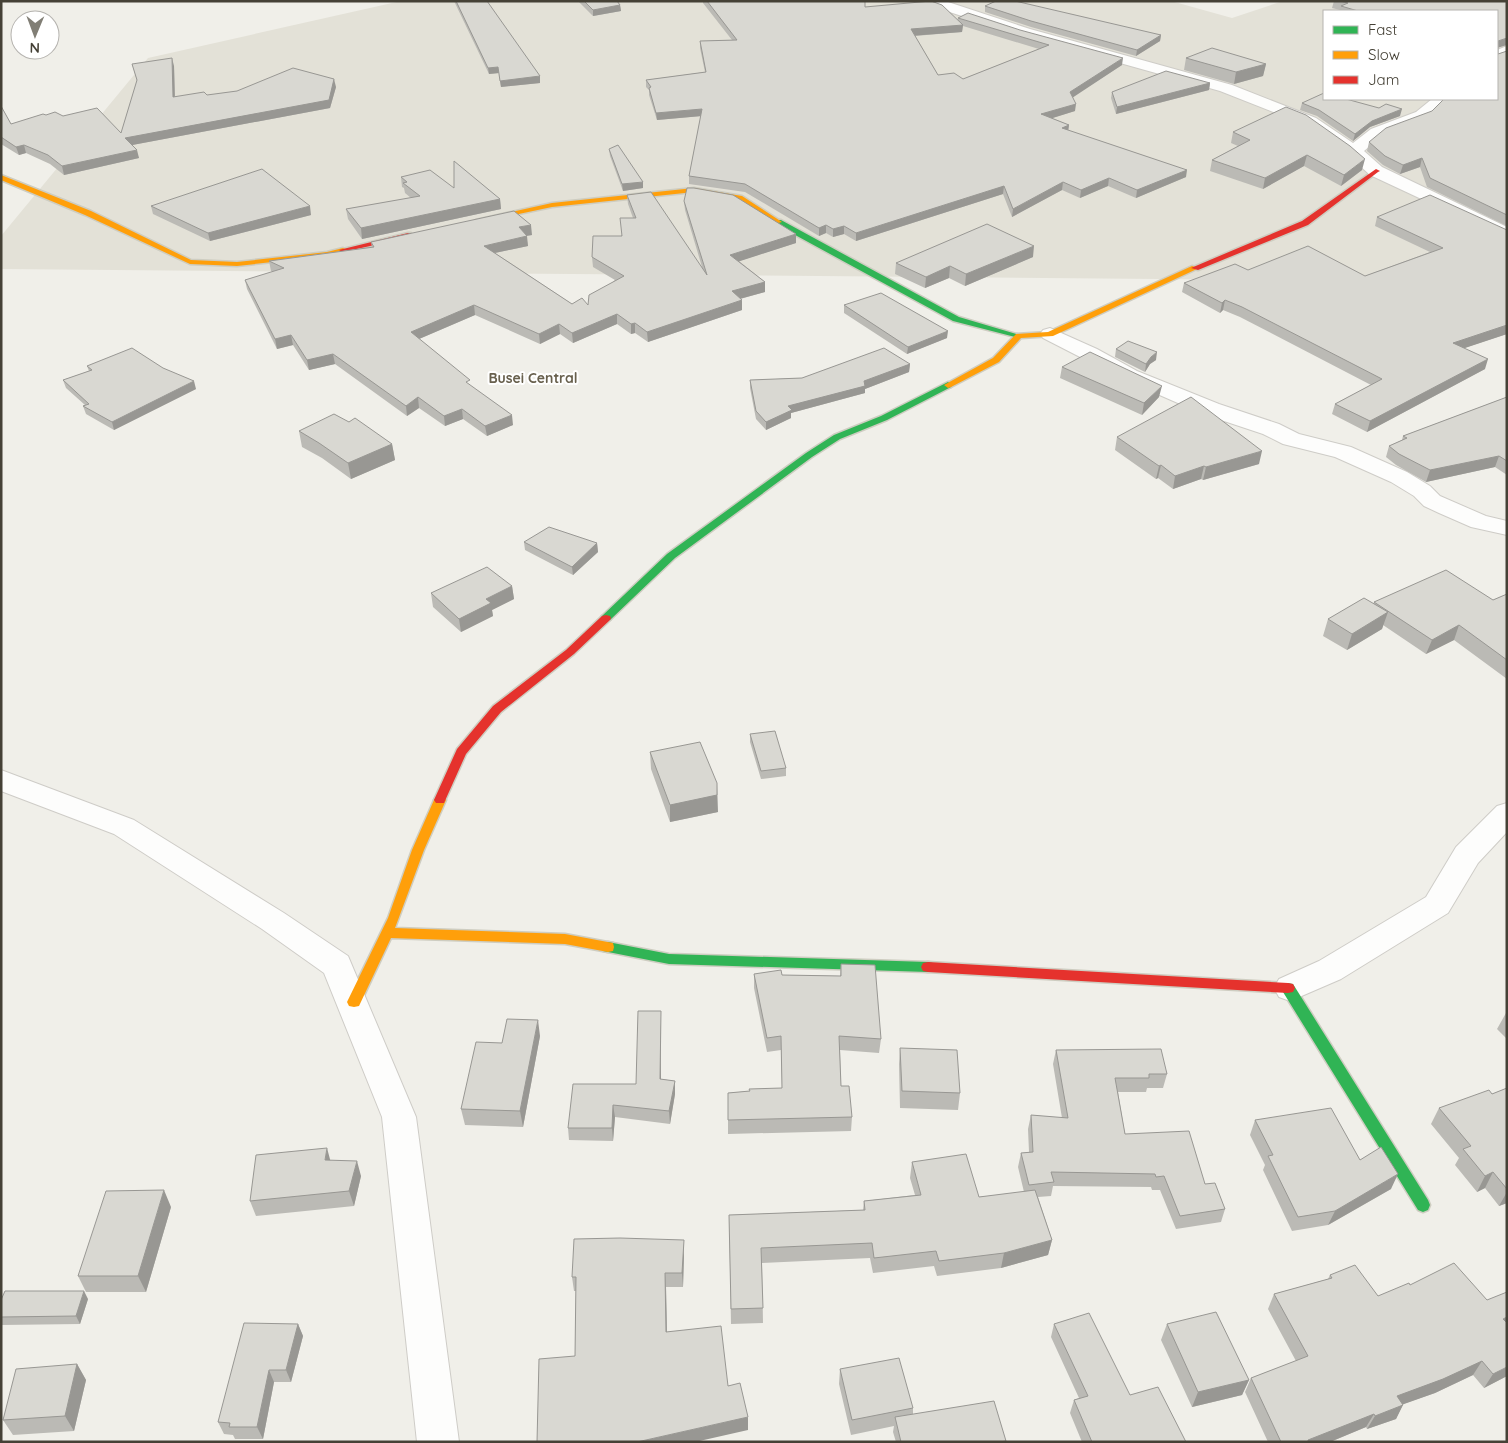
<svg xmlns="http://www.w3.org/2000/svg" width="1508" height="1443" viewBox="0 0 1508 1443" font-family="Quicksand,sans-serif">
	<rect width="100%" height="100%" fill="#f0efe9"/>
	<path fill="#e3e1d7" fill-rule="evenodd" d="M401,1H1171L1232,18L1283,1H1507V282L1,269V236L148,58ZM1324,11H1497V99H1324Z"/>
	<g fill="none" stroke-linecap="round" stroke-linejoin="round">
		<g stroke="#ceccc7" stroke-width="2">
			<path id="street" d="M923,1H945L1030,29L1232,85L1316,118L1353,143L1371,129L1416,112L1432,99H1449L1428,118L1383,135L1364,151L1382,167L1507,227V239L1370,175L1348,155L1304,124L1220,91L1020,35L925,4Z
				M1507,46V57L1497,61V50Z
				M1050,328L1097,349L1137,371L1219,404L1279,424L1299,434L1351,447L1407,472L1430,486L1440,496L1486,516L1507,521V535L1471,527L1439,513L1424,506L1414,496L1391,482L1335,457L1283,444L1263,434L1203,414L1123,379L1043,338L1040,334L1043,330Z
				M1,770L134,820L284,913L348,956L416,1117L459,1442H417L382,1117L324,973L262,929L114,834L1,791Z
				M1507,803V832L1478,863L1448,913L1341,979L1290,1001L1279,997L1274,988L1279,979L1319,961L1426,897L1456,847L1497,806Z"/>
		</g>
		<g stroke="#cecdc1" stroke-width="3">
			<path id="fast" d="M775,220H781L959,317L1023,336L1019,338L953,321L775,224Z
				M948,382L952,385L951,387L887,420L840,439L812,457L675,558L610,620H602L601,618L602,616L667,554L806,453L834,435L881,416Z
				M608,942L669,954L928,962L933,963L935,967L933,971L928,972L669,964L603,951L602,947L603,943Z
				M1288,983L1293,984L1428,1200L1430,1205L1428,1210L1423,1212L1418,1210L1283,992L1281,988L1283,984Z"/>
		</g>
		<g stroke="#cecdc1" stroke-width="3">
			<path id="slow" d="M1,175L91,211L191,260L237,262L327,252L343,248L347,250L327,256L237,266L190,264L85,215L1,180Z
				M694,188L742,196L782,222L775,224L737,200L694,192L552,207L480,222L476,220L552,203Z
				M1192,266L1199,268L1053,336L1021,338L999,362L951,387L948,388L944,385L993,358L1016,334L1048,332Z
				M440,796L444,797L446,800L424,850L395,928L565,934L613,943L614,947L613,951L608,952L565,944L391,938L359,1006L354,1007L349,1006L347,1002L388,918L412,850L434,800L436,797Z"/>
		</g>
		<g stroke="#cecdc1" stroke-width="3">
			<path id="jam" d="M1376,169L1380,171L1378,172L1308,225L1198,270L1191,268L1302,221Z
				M408,233H411V237L343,252L339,250Z
				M606,615L610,616L611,618L610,620L574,654L501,712L466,754L444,803H436L434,800L457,749L493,706L566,650L602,616Z
				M928,962L1288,983L1293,984L1295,988L1293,992L1288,993L928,972L923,971L921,967L923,963Z"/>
		</g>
		<use href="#street" fill="#fdfdfc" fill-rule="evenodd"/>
		<use href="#fast" fill="#30b455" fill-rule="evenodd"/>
		<use href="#slow" fill="#ff9f0a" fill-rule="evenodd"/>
		<use href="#jam" fill="#e5322d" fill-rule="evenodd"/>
	</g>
	<path fill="#bbbab5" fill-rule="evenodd" d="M454,1H480L540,83L501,87L499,73L489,74Z
		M578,1H617L620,5L621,11L593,16Z
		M703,1H865V7L957,20L958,18L1122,65L1072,97L1075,111L1052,118L1069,125L1068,130L1186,177L1136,198L1108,186L1080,198L1062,190L1012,217L1003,194L856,241L844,234L833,237L826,233L819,236L745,192L689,184V176L701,116L657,120L649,95V90L646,87V80L705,72L700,48V41L732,40L703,3ZM963,26L1039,49L963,79L938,75L915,36L962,32Z
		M1334,1H1507L1498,48V54L1507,51V226L1427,187L1420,167L1400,174L1383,165L1367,151L1369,142L1497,99V11H1340V10L1332,8Z
		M985,6L1161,35L1160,41L1136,56L1031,27L985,12Z
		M1186,58L1266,64L1263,76L1234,84L1184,70Z
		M132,64L174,66L175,97L336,87L330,108L132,145L139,158L64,175L50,164L26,153L19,155L1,144V106L11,124L63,116L121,133L137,81Z
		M1210,83L1209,90L1116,114L1111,98L1112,92Z
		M1302,103L1379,108L1400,116L1370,127L1353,141L1317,116L1300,110Z
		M1233,132L1362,170L1341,186L1304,166L1263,189L1210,171L1212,160L1238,146L1231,143Z
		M609,149L643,188L623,191L610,156Z
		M401,177L454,188L500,199L501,209L362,239L348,219L346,209L411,198L405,193L404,188L402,187Z
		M627,195L702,267L685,210L684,201L796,243L739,261L765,282V292L740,299L742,310L648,342L635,333L631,334L617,324L573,343L560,334L540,344L475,315L419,339L513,425L487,436L463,419L445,426L419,408L407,416L335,364L309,370L293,345L277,349L247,289L245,280L273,272L271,271L269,261L372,247L371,242L532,235L526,236L528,246L495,253L572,304L588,305L615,280L593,267L592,257L621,236L633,218L628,204Z
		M151,206L311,215L210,241L153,214Z
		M1377,217L1507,230V334L1464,348L1485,369L1367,432L1332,414L1335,404L1371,385L1240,317L1223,310L1220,313L1182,292L1184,283L1248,270L1365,276L1430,252L1375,226Z
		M1033,257L965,286L949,278L925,288L895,274L896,263Z
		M844,305L947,338L907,354L844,313Z
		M1116,349L1156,360L1150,364L1145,372L1115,357Z
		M910,364L909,372L865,389V393L791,413V418L766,430L756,419L750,388V380L802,378Z
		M87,366L196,389L114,430L86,414L83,406L85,405L66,388L63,380L89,371Z
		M1062,367L1159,397L1142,415L1060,378Z
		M1507,397V475L1495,467L1426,482L1396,465L1386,457L1389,446L1402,440L1403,436Z
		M299,431L392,444L395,460L351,479L322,458L302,447Z
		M1117,437L1259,464L1203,480L1201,479L1173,489L1158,478L1156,479L1115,450Z
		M524,542L597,543L598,552L573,575L525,550Z
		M512,586L514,599L492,610L493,616L461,632L433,607L431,593Z
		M1507,594V679L1454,640L1426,654L1383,625L1382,629L1347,650L1323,636L1328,619L1373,604L1374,602L1493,600Z
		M750,734L786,768V776L761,779L750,742Z
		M650,752L718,812L670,822L651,769Z
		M841,964L881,1039L879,1053L840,1050L841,1086L852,1117L851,1131L728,1134V1093L782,1088L781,1050L767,1052L754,988V974L782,975L840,976Z
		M1507,1012V1039L1497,1029L1506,1013Z
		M661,1024V1079L675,1081V1094L670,1124L615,1117L613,1141L569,1140L568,1128L636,1084Z
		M540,1036L523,1127L465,1125L461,1109Z
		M900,1048L960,1093L958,1110L900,1108L899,1064Z
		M1056,1050L1167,1074L1163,1088H1147L1146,1092H1118L1125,1134L1205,1184L1225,1209L1221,1222L1176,1229L1160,1190H1152L1151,1187L1053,1186L1051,1196L1038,1197L1052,1240L1048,1255L1001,1268L937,1276L934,1266L873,1273L870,1258L762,1263L763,1323L731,1324L729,1215L863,1210L864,1201L915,1195L910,1178L912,1162L979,1197L1024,1192L1018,1167L1021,1153L1029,1152L1028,1129L1031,1115L1062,1118L1053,1064Z
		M1507,1088V1203L1499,1206L1485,1188L1477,1192L1455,1165L1459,1158L1431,1124L1439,1108L1492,1094Z
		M1255,1120L1360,1160L1391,1189L1328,1225L1292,1231L1263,1170L1265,1165L1250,1135Z
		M330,1160L361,1176L354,1206L256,1216L250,1201Z
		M171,1207L146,1292H86L78,1276Z
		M684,1254L683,1287H666L667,1332L728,1386L748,1430L575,1356L576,1291H574L572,1277Z
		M1330,1275L1378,1296L1507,1376L1484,1388L1473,1375L1435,1393L1403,1404L1396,1419L1367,1429L1366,1427L1330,1442H1268L1245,1392L1251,1378L1296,1361L1268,1309L1274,1294L1328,1279Z
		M88,1299L80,1324L1,1325V1300Z
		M298,1324L303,1336L291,1382H274L263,1439H235L233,1435L224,1434L218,1422Z
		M1054,1324L1130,1395L1186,1442H1082L1070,1413L1074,1400L1079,1398L1051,1337Z
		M1167,1324L1249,1380L1242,1395L1192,1407L1161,1340Z
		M77,1364L86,1380L74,1431L13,1435L3,1420Z
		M840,1369L913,1408V1414L1006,1441L1005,1442H896L893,1432L894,1426L851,1435L839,1384Z"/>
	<path fill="#989793" d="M620,5L621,11L593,16V10Z
		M963,25L962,32L910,36L911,29Z
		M1161,35L1160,41L1136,56L1137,50Z
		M1507,38V45L1497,48L1498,41Z
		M172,58L174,66L175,105L173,97Z
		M1123,58L1122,65L1069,100L1070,92Z
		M1266,64L1263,76L1234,84L1236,72Z
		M498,67L499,73L489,74L488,68Z
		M540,76V83L501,87L500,81Z
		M334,79L336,87L330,108L127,146L125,138Z
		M1210,83L1209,90L1116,114L1117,107Z
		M1076,104L1075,111L1040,122L1041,114Z
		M702,109V116L657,120L656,113Z
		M1402,109L1400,116L1370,127L1353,141L1355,134L1372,121Z
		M1069,125L1068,132L1062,128Z
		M24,145L26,153L19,155L16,147Z
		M137,150L139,158L64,175L62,166Z
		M1307,155L1304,166L1263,189L1265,178Z
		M1422,158L1420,167L1400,174L1403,165Z
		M1365,159L1362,170L1341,186L1344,175Z
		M1187,170L1186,177L1136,198L1137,190Z
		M1109,178L1108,186L1080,198L1081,190Z
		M643,182V188L623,191L622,184Z
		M1063,182L1062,190L1012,217L1013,209Z
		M1004,186L1003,194L856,241V233Z
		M500,199L501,209L362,239L361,228Z
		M310,206L311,215L210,241L208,233Z
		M531,225L532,235L520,237L519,227Z
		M826,225V233L819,236V228Z
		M844,226V234L833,237V229Z
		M796,234V243L731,264L730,255Z
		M527,236L528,246L485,255L484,246Z
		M1034,246L1033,257L965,286L966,274Z
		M950,266L949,278L925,288L926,277Z
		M765,282V292L732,301V291Z
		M742,300V310L648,342L647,332Z
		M1225,300L1223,310L1220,313L1222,303Z
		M474,305L475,315L412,342L411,332Z
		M617,314V324L573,343L572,333Z
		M635,323V333L631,334V324Z
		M559,324L560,334L540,344L539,334Z
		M1507,325V334L1450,353L1453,343Z
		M948,331L947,338L907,354L908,347Z
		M291,335L293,345L277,349L275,339Z
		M1157,352L1156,360L1150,364L1145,372L1146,364L1151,357Z
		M333,354L335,364L309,370L307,360Z
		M1488,359L1485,369L1367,432L1370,421Z
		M910,364L909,372L865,389V393L791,413V418L766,430V422L788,406L864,381Z
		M194,381L196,389L114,430L112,422Z
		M1162,386L1159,397L1142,415L1144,403Z
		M418,397L419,408L407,416L406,406Z
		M462,409L463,419L445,426L444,416Z
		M512,415L513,425L487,436L485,426Z
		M392,444L395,460L351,479L348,463Z
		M1262,451L1259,464L1203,480L1206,467Z
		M1499,456L1495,467L1426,482L1430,470Z
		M1161,465L1158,478L1156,479L1159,466Z
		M1204,466L1201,479L1173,489L1175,476Z
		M597,543L598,552L573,575L572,567Z
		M512,586L514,599L492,610L493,616L461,632L459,619L486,599Z
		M1388,612L1382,629L1347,650L1352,634Z
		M1459,625L1454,640L1426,654L1432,640Z
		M717,783L718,812L670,822V805Z
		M661,1011V1092L660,1079Z
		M538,1020L540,1036L523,1127L520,1111Z
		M675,1081V1094L670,1124L669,1111Z
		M613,1105L615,1117L613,1141L612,1128Z
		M327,1148L331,1163L325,1160Z
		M357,1161L361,1176L354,1206L349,1191Z
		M1493,1172L1485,1188L1477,1192L1485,1176Z
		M1398,1174L1391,1189L1328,1225L1335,1211Z
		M164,1190L171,1207L146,1292L138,1276Z
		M1507,1192V1203L1499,1206Z
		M684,1240V1254L683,1287L682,1273Z
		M1052,1240L1048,1255L1001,1268L1004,1253Z
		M665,1273L666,1287L667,1346L666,1332Z
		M84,1291L88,1299L80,1324L76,1316Z
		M1507,1317V1327L1503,1319Z
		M298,1324L303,1336L291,1382L286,1370Z
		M1482,1361L1473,1375L1435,1393L1390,1409L1397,1396Z
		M77,1364L86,1380L74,1431L65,1416Z
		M1507,1367V1376L1484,1388L1493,1374Z
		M269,1370L274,1382L263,1439L257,1427Z
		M1249,1380L1242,1395L1192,1407L1198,1392Z
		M1403,1405L1396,1419L1367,1429L1375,1416Z
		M1374,1414L1366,1427L1330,1442H1307L1308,1440Z
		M748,1417V1430L695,1442H637Z"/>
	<path fill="#d9d8d2" stroke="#989793" d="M456,1H487L540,76L500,81L498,67L488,68Z
		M584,1H617L620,5L593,10Z
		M707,1H865V7L931,1L942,5L963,25L911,29L938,75L954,73L963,79L1049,45L958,18L968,13L1020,30L1123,58L1070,92L1076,104L1041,114L1069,125L1062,128L1187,170L1137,190L1109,178L1081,190L1063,182L1013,209L1004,186L856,233L844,226L833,229L826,225L819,228L745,184L689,176L702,109L656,113L649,88L651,87L646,80L706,72L700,41L737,40Z
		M996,1H1015L1161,35L1137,50L1031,21L985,6Z
		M1340,1H1507V38L1498,41V54L1507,51V215L1430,178L1422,158L1403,165L1385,156L1369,142L1386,128L1432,111L1444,99H1497V11H1358L1341,6L1348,3Z
		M1212,48L1266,64L1236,72L1186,58Z
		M172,58L173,97L204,92L207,95L237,91L293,68L334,79L329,100L125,138L137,150L62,166L48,155L24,145L16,147L1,137V106L11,124L43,114L46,115L55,112L63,116L97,108L121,133L137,80L132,64Z
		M1166,71L1210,83L1117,107L1112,92Z
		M1324,93V99H1346L1379,108L1386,104L1402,109L1372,121L1355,134L1319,110L1302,103Z
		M1286,107L1306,115L1350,146L1365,159L1344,175L1307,155L1265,178L1212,160L1250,140L1233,132Z
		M618,145L643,182L622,184L609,149Z
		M454,161L500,199L361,228L346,209L420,196L403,183L407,182L401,177L430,170L454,188Z
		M262,169L310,206L208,233L151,206Z
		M687,188H694L733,195L796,234L730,255L765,282L732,291L742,300L647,332L635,323L631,324L617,314L572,333L559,324L539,334L474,305L411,332L470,380L466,382L512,415L485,426L462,409L444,416L418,397L406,406L333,354L307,360L291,335L275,339L245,280L284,268L269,261L374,247L371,242L514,211L531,225L519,227L527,236L484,246L572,304L582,298L588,305L589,295L624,276L592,257L593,236H622L620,218H636L627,195L651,192L707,275L684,201Z
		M1430,195L1507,230V325L1453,343L1488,359L1370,421L1335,404L1382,379L1242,307L1225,300L1222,303L1184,283L1235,264L1248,270L1308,246L1365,276L1443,248L1377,217Z
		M987,224L1034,246L966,274L950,266L926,277L896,263Z
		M881,293L948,331L908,347L844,305Z
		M1128,341L1157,352L1151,357L1146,364L1116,349Z
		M132,348L163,368L194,381L112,422L83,406L89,404L63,380L92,370L87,366Z
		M884,348L910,364L864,381L865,386L788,406L792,410L766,422L756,411L750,380L802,378Z
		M1090,352L1162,386L1144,403L1062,367Z
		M1191,397L1262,451L1206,467L1204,466L1175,476L1161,465L1159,466L1117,437Z
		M1507,397V461L1499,456L1430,470L1399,454L1389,446L1407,438L1403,436Z
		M334,414L349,422L355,418L392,444L348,463L319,443L299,431Z
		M549,527L597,543L572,567L524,542Z
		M487,567L512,586L486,599L491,603L459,619L431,593Z
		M1446,570L1493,600L1507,594V660L1459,625L1432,640L1374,602Z
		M1364,598L1388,612L1352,634L1328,619Z
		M775,731L786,768L761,771L750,734Z
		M700,742L717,783V795L670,805L650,752Z
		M841,964L875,965L881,1039L839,1036L841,1086H849L852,1117L728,1120V1093L750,1091L749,1089L782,1088L781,1036L767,1038L754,974L781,970L782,975L841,976Z
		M638,1011H661L660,1079L675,1081L669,1111L613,1105L612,1128H568L573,1084H636Z
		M507,1019L538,1020L520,1111L461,1109L476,1042L502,1043Z
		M900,1048L957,1050L960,1093L902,1091Z
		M1161,1049L1167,1074H1149V1078H1115L1125,1134L1189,1131L1205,1184L1215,1183L1225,1209L1180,1216L1164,1176L1156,1177L1155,1174L1051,1172L1054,1182L1029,1185L1021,1153L1033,1152L1031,1115L1068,1118L1056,1050Z
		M1507,1088V1189L1493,1172L1485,1176L1463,1149L1471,1146L1439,1108L1489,1090L1492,1094Z
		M1331,1108L1360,1160L1381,1147L1398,1174L1335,1211L1298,1217L1268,1156L1273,1155L1255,1120Z
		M327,1148L325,1160L357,1161L349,1191L250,1201L256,1155Z
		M966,1154L979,1197L1035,1190L1052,1240L1004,1253L939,1261L936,1251L874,1258L872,1243L761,1248L763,1308L731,1309L729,1215L865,1210L864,1201L921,1195L912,1162Z
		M164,1190L138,1276H78L106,1191Z
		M620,1238L684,1240L682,1273H665L666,1332L721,1326L728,1386L740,1383L748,1417L637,1442H537L539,1359L575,1356L576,1277H572L574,1239Z
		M1454,1263L1487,1300L1507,1292V1317L1503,1319L1507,1323V1367L1493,1374L1482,1361L1443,1379L1397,1396L1403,1405L1375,1416L1374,1414L1308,1440V1442H1281L1251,1378L1308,1356L1274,1294L1332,1278L1330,1275L1355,1265L1378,1296L1409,1283L1410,1285Z
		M5,1291H84L76,1316L1,1317V1300Z
		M1216,1312L1249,1380L1198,1392L1167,1324Z
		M1089,1313L1130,1395L1158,1387L1186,1442H1092L1074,1400L1088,1396L1054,1324Z
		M244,1323L298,1324L286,1370H269L257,1427H229L230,1423L218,1422Z
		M899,1358L913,1408L852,1420L840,1369Z
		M77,1364L65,1416L3,1420L16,1369Z
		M994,1401L1006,1441L1000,1442H901L895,1417Z"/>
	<g text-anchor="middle" stroke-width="4" stroke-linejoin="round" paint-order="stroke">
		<g font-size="14" font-weight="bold" fill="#68604d" stroke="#fff">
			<text x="533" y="383">Busei Central</text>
		</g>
	</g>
	<rect width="1508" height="1443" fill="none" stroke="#454136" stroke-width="5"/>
	<rect x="1323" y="10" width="175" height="90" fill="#ffffff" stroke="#b5b3af"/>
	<rect x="1333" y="26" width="25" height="8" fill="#30b455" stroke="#b5b3af"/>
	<text x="1368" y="35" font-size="15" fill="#454136">Fast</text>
	<rect x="1333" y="51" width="25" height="8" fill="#ff9f0a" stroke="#b5b3af"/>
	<text x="1368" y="60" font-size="15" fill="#454136">Slow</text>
	<rect x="1333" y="76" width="25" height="8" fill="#e5322d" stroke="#b5b3af"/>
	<text x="1368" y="85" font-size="15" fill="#454136">Jam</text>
	<g transform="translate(35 35) rotate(181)"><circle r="24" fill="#ffffff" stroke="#b5b3af"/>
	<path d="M0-4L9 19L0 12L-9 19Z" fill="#817e75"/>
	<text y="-8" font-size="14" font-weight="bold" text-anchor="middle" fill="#454136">N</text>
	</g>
</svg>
